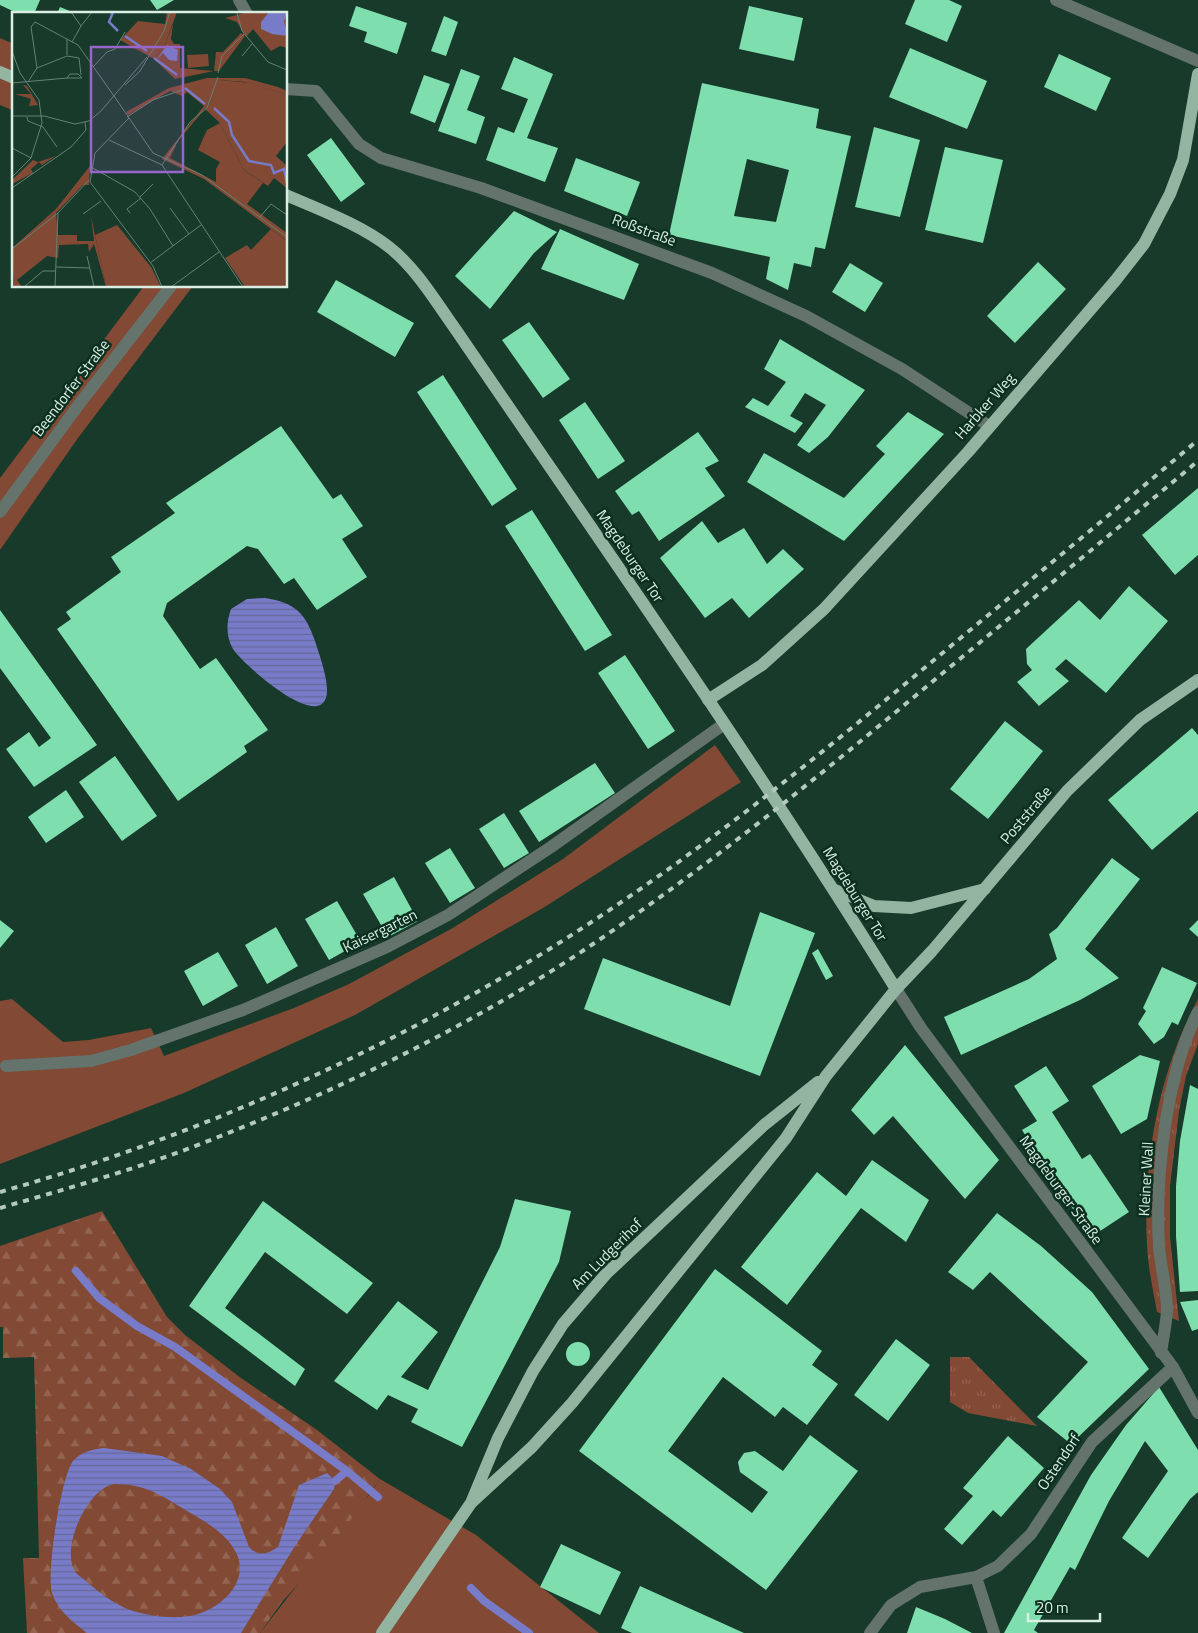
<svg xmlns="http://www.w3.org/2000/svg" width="1198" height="1633" viewBox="0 0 1198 1633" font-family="'Titillium Web',sans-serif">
	<defs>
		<pattern id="forest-firs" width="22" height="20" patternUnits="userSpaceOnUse" patternTransform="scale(1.25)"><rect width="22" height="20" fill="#824934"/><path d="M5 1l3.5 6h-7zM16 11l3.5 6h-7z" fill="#936451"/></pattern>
		<pattern id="park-tufts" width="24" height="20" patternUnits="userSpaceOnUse" patternTransform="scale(1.25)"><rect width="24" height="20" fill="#824934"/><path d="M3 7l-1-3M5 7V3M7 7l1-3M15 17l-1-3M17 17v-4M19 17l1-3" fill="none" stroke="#936451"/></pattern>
		<pattern id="water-rules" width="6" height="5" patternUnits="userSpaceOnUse" patternTransform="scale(1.25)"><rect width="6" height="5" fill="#787bc7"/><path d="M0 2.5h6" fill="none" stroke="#656999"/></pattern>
	</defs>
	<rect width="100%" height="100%" fill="#173a2a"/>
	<path fill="#824934" d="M0,38L14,44V111L0,105Z
		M144,286H193L78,438L0,550V478Z
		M715,745L741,782L543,908L355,1015L184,1093L0,1164V1001L12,999L63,1042L89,1040L151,1028L164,1056L294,1008L349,984L451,929L563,859Z
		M380,1479L476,1535L599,1633H260L361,1503L369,1495Z"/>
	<path fill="url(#forest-firs)" d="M102,1211L167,1317L185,1335L241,1378L317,1430L380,1479L327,1552L282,1602L260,1633H27L23,1558H39L34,1357L3,1358V1327H0V1246Z"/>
	<path fill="url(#park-tufts)" d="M1198,999V1044L1186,1076L1179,1111L1170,1186V1237L1179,1321L1157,1312C1153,1290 1148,1268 1147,1245C1143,1161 1158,1073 1198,999Z
		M950,1357H969L1037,1426L968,1413L950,1402Z"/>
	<path fill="url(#water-rules)" fill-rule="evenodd" d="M265,598C295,603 305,612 315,641C319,654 332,688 325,700C312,726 242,663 233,649C226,637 226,623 231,609L247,599Z
		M104,1448L162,1456L191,1469L220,1489L232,1502L249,1547C258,1557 268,1554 278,1547L299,1485L327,1473L335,1481L334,1489L295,1546L241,1633H87C73,1622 58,1611 52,1593C46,1573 61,1477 73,1461C81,1452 93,1449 104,1448ZM114,1484C145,1484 161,1495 187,1511C203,1520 225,1533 234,1549C254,1580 219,1612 189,1616C172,1619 150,1616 133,1611C111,1604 93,1587 76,1573C59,1550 87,1489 114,1484Z"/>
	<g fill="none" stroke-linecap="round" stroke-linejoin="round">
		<path stroke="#787bc7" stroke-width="8" d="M76,1271L99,1298L137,1326L175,1347L347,1471L378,1497
			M335,1481L347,1471
			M471,1588L484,1601L529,1633"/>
	</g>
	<path fill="#7edeae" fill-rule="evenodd" d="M0,0H40L34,14H19L0,5Z
		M150,0H174L157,10Z
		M915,0H949L962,6L947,42L905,24Z
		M356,6L407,23L397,54L364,42L367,32L349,26Z
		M749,6L803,18L794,61L739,49Z
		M60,7L77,14H57Z
		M444,16L458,22L446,56L431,51Z
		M910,48L987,81L967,129L889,97Z
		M1059,54L1111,78L1096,111L1044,87Z
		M514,57L553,74L527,138L558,148L545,182L486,160L498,127L514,133L528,99L501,89Z
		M461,69L480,76L467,110L485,117L476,144L438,131Z
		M424,75L450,84L435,123L410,113Z
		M702,83L819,109L816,128L851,136L825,249L815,247L811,267L794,263L788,290L766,279L770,257L669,235ZM747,159L789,170L776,222L734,216Z
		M874,127L920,140L900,217L855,207Z
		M331,138L365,184L341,202L307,155Z
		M945,147L1003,160L983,243L925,230Z
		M576,158L640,182L627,216L564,191Z
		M514,211L557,232L534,253L490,309L455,276Z
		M560,229L639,264L624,300L541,269Z
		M1038,262L1066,289L1015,343L987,316Z
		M850,263L883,283L865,312L832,292Z
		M336,280L414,323L395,357L317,312Z
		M529,322L570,379L543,398L502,340Z
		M780,339L865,390L828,437L809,453L797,445L826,405L805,393L790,416L803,423L795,433L745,407L753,398L768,406L786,382L764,369Z
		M443,375L517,489L492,506L417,392Z
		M585,402L625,461L598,479L559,420Z
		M908,412L944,434L844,541L747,482L764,453L844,498L885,454L876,446Z
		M281,426L333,499L341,494L363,526L342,539L367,577L317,610L294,578L284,584L258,549L247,546L167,603L163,616L200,669L216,658L268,730L244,746L247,752L178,801L57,629L71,619L66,612L121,572L111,557L175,513L166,503Z
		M698,432L719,461L705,468L725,496L659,541L639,511L632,515L615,491Z
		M1198,488V555L1175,575L1142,535Z
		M532,510L612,635L585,651L505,526Z
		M702,521L718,543L744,528L767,564L783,549L804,569L749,618L732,598L705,618L660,558Z
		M1129,586L1168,621L1106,693L1066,659L1055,669L1069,681L1039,706L1017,682L1032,670L1027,664L1026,649L1079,600L1100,620Z
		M0,610L97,745L34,787L6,749L29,732L39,747L51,738L0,668Z
		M625,655L675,731L648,749L598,673Z
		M1005,721L1043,751L988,819L950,789Z
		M1192,728L1198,735V811L1152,850L1108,800Z
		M115,756L157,816L122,841L79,782Z
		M595,763L615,793L539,842L519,811Z
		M66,790L84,817L46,843L28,817Z
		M504,813L529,853L504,868L479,829Z
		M450,848L475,888L450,903L425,863Z
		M1112,858L1140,879L1085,949L1119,978L1080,1000L961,1055L944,1017L1029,979L1057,959L1049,934L1057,928Z
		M394,877L418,921L388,937L363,894Z
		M337,901L361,942L329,960L305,919Z
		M760,912L815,933L760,1076L584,1009L603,958L730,1006Z
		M0,920L14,931L0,948Z
		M1198,920V937L1189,929Z
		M276,927L298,966L267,984L245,945Z
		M818,949L833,976L826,980L812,953Z
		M218,952L238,986L203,1006L184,971Z
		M1162,967L1197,983L1178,1025L1172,1022L1164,1037L1154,1044L1138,1024L1146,1011L1143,1008Z
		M905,1045L999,1160L965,1199L893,1116L874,1135L851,1110Z
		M1140,1055L1160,1061L1147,1119L1121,1134L1092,1086Z
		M1046,1066L1069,1101L1052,1112L1082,1159L1090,1154L1129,1212L1091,1237L1022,1130L1037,1121L1014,1086Z
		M1190,1085L1198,1089V1291L1180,1292L1176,1236V1186L1180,1141Z
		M872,1160L929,1200L906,1242L861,1208L787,1305L741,1267L817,1172L846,1196Z
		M515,1199L571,1211L559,1262L462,1447L411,1422L418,1409L388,1395L377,1410L334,1381L398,1301L438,1332L401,1377L428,1390L500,1247Z
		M263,1201L373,1283L347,1314L265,1252L225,1308L305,1369L295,1386L189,1306Z
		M997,1213L1041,1246L1092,1292L1149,1369L1071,1444L1037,1417L1088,1362L990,1272L973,1290L948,1272Z
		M715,1269L822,1351L812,1365L838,1384L807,1425L783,1407L775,1417L723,1377L668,1451L752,1513L768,1492L740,1472L738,1462L744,1453L755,1451L783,1471L810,1435L858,1471L766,1590L579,1451Z
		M1198,1300V1329L1192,1331L1180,1302Z
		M896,1339L930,1365L888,1421L854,1395Z
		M566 1354a12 12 0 1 1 24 0a12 12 0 1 1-24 0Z
		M1159,1387L1198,1450V1492L1190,1499L1148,1558L1122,1538L1168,1471L1145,1441L1109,1501L1075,1570L1070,1567L1034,1630L1038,1633H1004L1091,1475L1126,1425Z
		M1008,1436L1044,1468L1001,1517L993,1510L962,1545L944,1529L973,1496L963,1488Z
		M561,1544L621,1572L600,1615L540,1587Z
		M640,1586L744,1633H632L621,1628Z
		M916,1607L945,1619L972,1633H907Z"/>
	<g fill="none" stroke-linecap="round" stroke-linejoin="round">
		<path stroke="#64736b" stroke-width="12" d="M239,0L247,14
			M1056,0L1198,61
			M286,89L316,91L359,144L381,158L481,188L712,273L806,316L902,369L989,426
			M0,512L80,403L171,286
			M896,989L921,1028L1173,1367L1198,1413
			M6,1066L91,1061L131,1050L243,1010L387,947L448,915L551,847L724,724
			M1161,1353C1163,1339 1166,1325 1167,1311C1167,1290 1161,1268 1159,1247C1155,1176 1166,1075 1198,1012
			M976,1577L994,1633
			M870,1633L891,1605L920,1587L976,1577L998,1566L1031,1534L1092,1442L1173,1367"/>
		<path stroke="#94b4a2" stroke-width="12" d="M0,72L14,78
			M286,195C320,210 359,224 389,247C416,268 436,302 456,330C605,548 757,765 896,989
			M708,700L762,665L824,609L968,452L1115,281L1144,244L1170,194L1183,160L1198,74
			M835,890L874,906L911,908L985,889
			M471,1503L532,1447L572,1403L786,1138L826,1076L896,989L932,951L1067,791L1140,720L1198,680
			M382,1633L471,1503L498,1438L533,1371L563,1324L606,1274L764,1125L818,1082"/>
		<path stroke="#b3cabd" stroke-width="4" stroke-dasharray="6 6" stroke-linecap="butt" d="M0,1192C191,1138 374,1057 543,953C682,867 809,764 934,660C1022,587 1111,514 1198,440
			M0,1208C73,1187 147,1166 218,1137C348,1086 477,1022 593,944C716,861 830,767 944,672C1029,602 1113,532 1198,461"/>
	</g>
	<g text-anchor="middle" stroke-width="5" stroke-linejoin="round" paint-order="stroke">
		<g font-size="15" fill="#daeee2" stroke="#0c3020">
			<text transform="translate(644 230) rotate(20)" y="5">Roßstraße</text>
			<text transform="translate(71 388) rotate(-53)" y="5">Beendorfer Straße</text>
			<text transform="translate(985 406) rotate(-49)" y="5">Harbker Weg</text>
			<text transform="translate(630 556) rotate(56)" y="5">Magdeburger Tor</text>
			<text transform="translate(1026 815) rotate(-50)" y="5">Poststraße</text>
			<text transform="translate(855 894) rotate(58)" y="5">Magdeburger Tor</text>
			<text transform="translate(380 931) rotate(-26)" y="5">Kaisergarten</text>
			<text transform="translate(1146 1179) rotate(-87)" y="5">Kleiner Wall</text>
			<text transform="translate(1061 1190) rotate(54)" y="5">Magdeburger Straße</text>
			<text transform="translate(607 1254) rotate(-45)" y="5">Am Ludgerihof</text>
			<text transform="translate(1059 1462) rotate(-56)" y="5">Ostendorf</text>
		</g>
	</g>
	<g transform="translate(12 12)">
		<rect width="275" height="275" fill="#173a2a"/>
		<path d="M155,0H164V3L153,32L142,47L108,28L126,9L153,12ZM229,21L233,24L207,59H202L204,40H211ZM196,42L197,54L176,56L175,43ZM195,66H233L266,75L275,79V83L233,70L208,68L209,73L201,87L166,129L158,146L204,170V157L208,150L186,138L195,118L208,111L232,158L251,171L235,192L275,221V229L192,167L150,147L192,94L175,80L170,84L158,79L116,103L114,100L157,76ZM11,73L15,74L26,93L17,94L19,87L3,82H19ZM44,144L30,153L27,150L19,157L21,161L0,172V168L21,148L26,150ZM78,154L77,173H71L44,201L46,223H65V229H82L79,204L94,275L82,232L77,240L76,232L47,233L46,246L35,244L5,268L10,275H2L0,236L44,197Z" fill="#824934"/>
		<path d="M161,12L159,27L162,32H168V56L202,59L163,67L142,47L153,32Z" fill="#824934"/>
		<path d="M259,217L275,229V275H233L213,246L235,233L239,238Z" fill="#824934"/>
		<path d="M236,0H275V36L268,34L259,39L241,17L234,25L225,10L213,6ZM208,68L238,71L275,83V130L264,144L275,154V176L262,166L256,174L232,158L208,111L193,97L202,85Z" fill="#824934"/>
		<path d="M105,213L139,255L149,275H94L83,223Z" fill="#824934"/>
		<path d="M257,0H275L272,10L275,21L272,24H275L260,22L249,17V10ZM155,33L166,38L165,49L157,48L151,41L145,47Z" fill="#787bc7"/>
		<path fill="none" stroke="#787bc7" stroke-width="2.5" d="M101,0L97,10L106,19M113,24L135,39M142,46L165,63M173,76L193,92M202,96L217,110L220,123L237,149L259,153L262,161L272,157L275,171"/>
		<path fill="none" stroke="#658274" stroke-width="1" d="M59,0L69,14L60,30M204,0H230M225,1L230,19L256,50L275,58M69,14L80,0M55,27V43M0,39L8,61L27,88L29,103M230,44L240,32M81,55L95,40L103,37L113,20M25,56L19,15L23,10L66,33L102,84M206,61L210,44L232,22M58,62H66L70,66H55ZM206,65L195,96L178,110L150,153L231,275M16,70L25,56L55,44L67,46L69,63M0,71L55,66M113,73L128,59L152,19L158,0M102,84L141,141L190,163L275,225M0,104H32L63,112L77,109L89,99L135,45M15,105L16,109L31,115L45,135M115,105L141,88L170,78M117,106L83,141L78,170L141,254L150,275M97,128L150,153M0,136L19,146M81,156L123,180L138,197L161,234M0,165L19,146L30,111L29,103M0,176L59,135L74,118L73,110M128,185L141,172M158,196L177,222M118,201L115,197L129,186M71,202L89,189M248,205L259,192L275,203M0,237L46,201L77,168M75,244L82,275M138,251L189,213M44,255L78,256M12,275L31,259H44M43,275L46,201M159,275L207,240"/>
		<path fill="#9866ca" fill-opacity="0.15" stroke="#9866ca" stroke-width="2.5" d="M79,35H171V160H79Z"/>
		<rect width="275" height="275" fill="none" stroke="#daeee2" stroke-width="2.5"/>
	</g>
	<path d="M1028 1613v8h72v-8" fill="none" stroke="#daeee2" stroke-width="2.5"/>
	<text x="1036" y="1613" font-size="15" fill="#daeee2" stroke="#0c3020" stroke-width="4" paint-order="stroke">20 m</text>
</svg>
